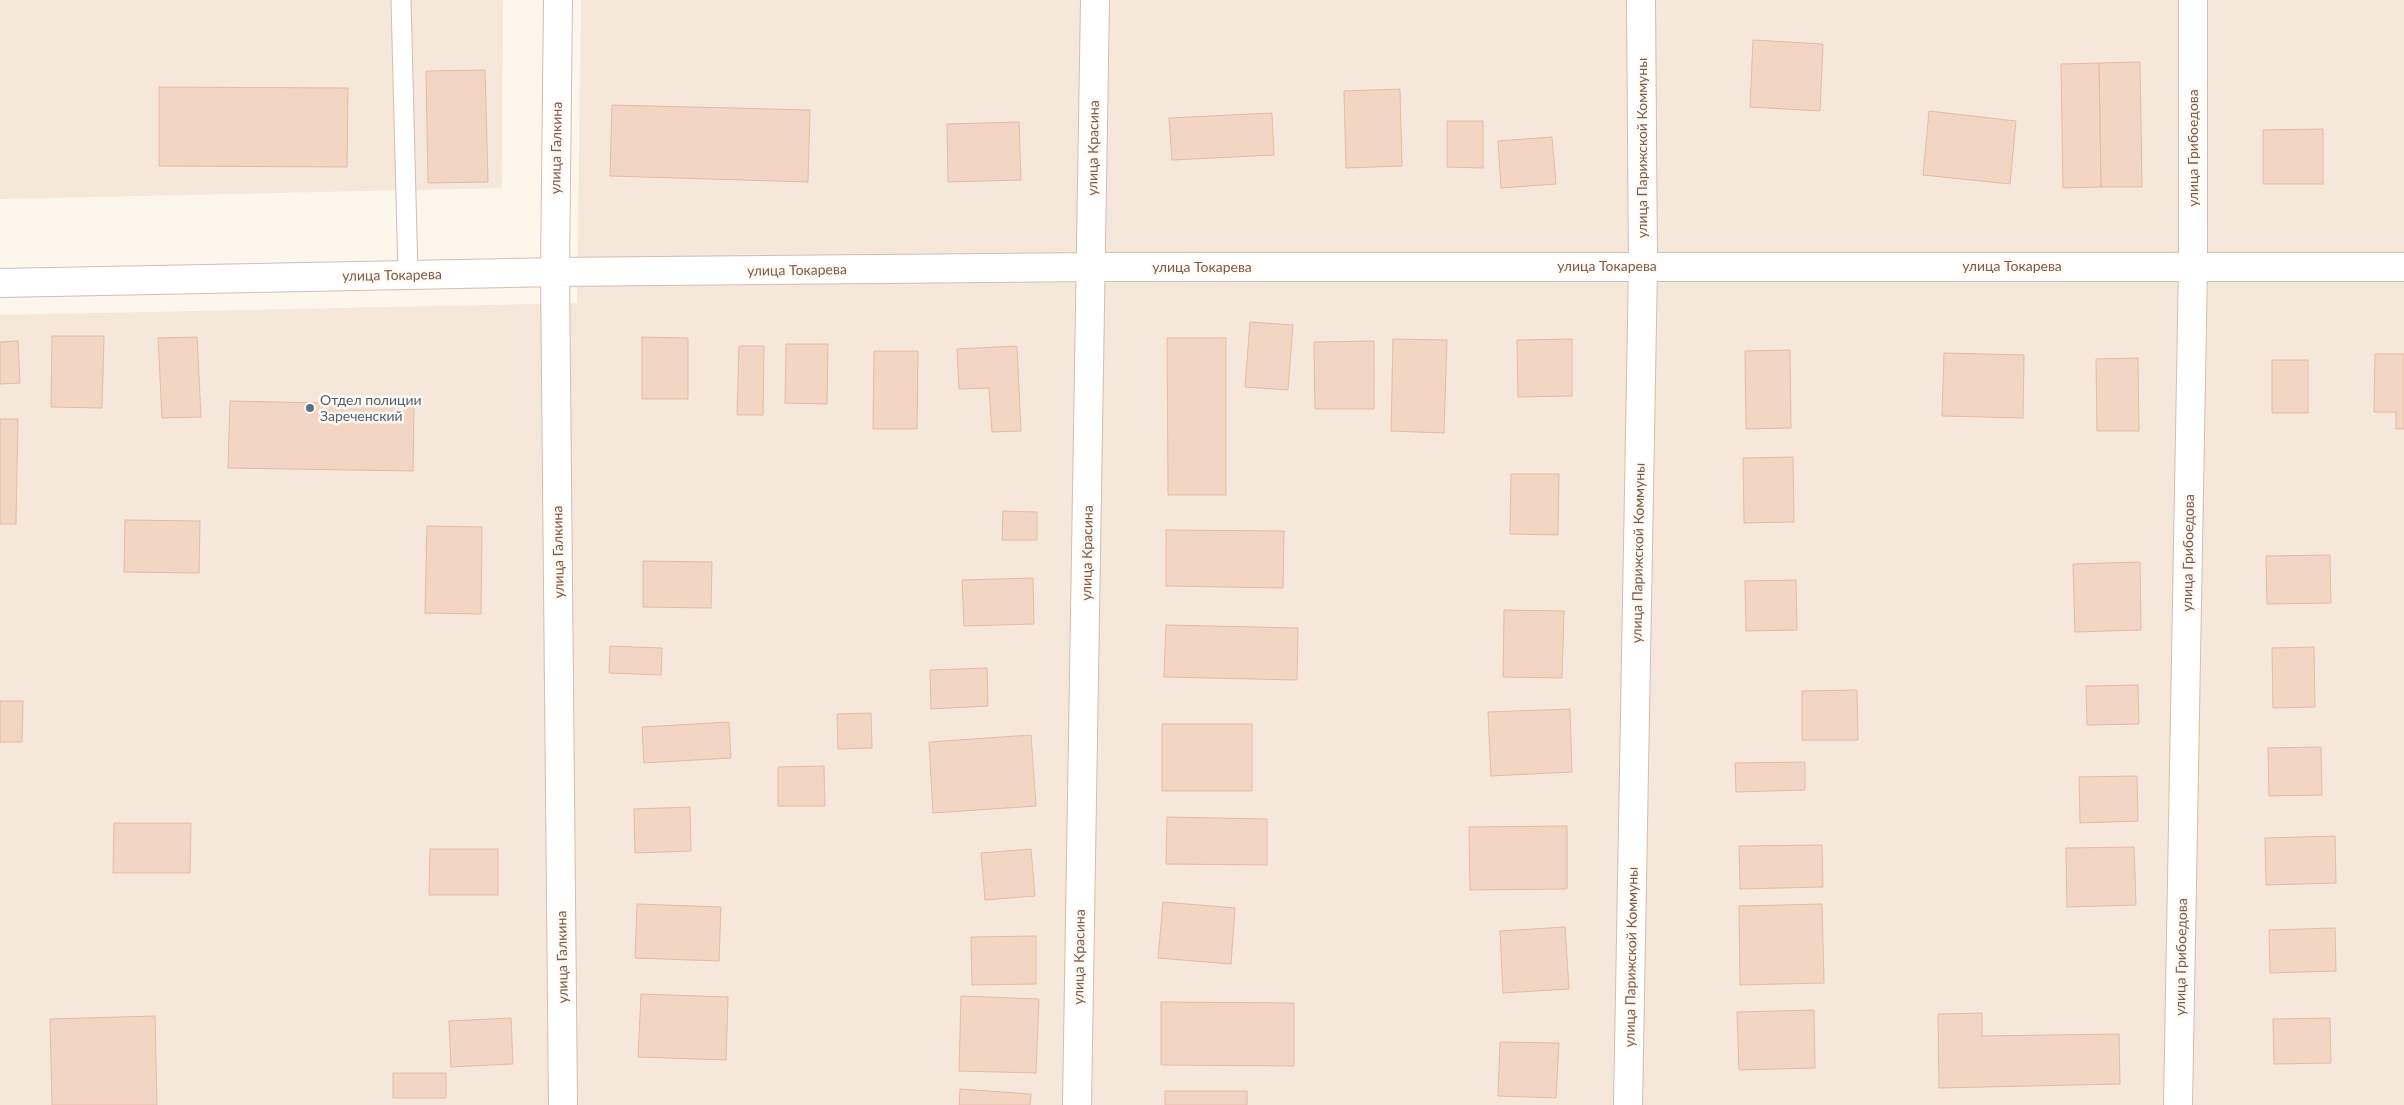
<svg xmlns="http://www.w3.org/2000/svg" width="2404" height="1105" viewBox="0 0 2404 1105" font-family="Lato,sans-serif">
	<rect width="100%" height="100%" fill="#fdf6ec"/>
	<path fill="#f5e8da" d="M0,0H503L502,188L0,199Z
		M581,0H2404V1105H0V315L577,303Z"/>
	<path fill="#f3d5c3" stroke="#e6bba3" d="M1753,40L1823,44L1820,111L1750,107Z
		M2140,62L2142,187H2101L2099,63Z
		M2099,63L2101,187L2063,188L2061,64Z
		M485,70L488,182L428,183L426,71Z
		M159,87L348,88L347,167L159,166Z
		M1400,89L1402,166L1346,168L1344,91Z
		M612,105L810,110L808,182L610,176Z
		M1929,111L2016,121L2010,184L1923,175Z
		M1272,113L1274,155L1172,160L1169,118Z
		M1447,121H1483V168L1447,167Z
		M1019,122L1021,180L948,182L947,124Z
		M2323,129V184H2263V130Z
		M1552,137L1556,184L1501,188L1498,141Z
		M1250,322L1293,325L1288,390L1245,387Z
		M52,336H104L102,408L51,407Z
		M197,337L201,417L162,418L158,338Z
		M642,337L688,338V399H642Z
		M1167,338H1226V495H1168Z
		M1393,339L1447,340L1444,433L1391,431Z
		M1572,339V396L1518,397L1517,340Z
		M18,341L20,383L0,384V342Z
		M1374,341V409H1315L1314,342Z
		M786,344H828L827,404L785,403Z
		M739,346H764L763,415H737Z
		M1017,346L1021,431L992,432L989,388L959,389L957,349Z
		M1790,350L1791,428L1746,429L1745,351Z
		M874,351H918L917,429H873Z
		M1944,353L2024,355L2023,418L1942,416Z
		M2375,354H2404V429H2396V412H2374Z
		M2138,358L2139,431H2097L2096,359Z
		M2272,360H2308V413H2272Z
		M230,401L414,405L413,471L228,468Z
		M0,419H18L16,524H0Z
		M1793,457L1794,522L1744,523L1743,458Z
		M1511,474H1559L1558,535L1510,534Z
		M1003,511L1037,512V540H1002Z
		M125,520L200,521L199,573L124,572Z
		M427,526L482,527L481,614L425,613Z
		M1166,530L1284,531L1283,588L1166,586Z
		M2330,555L2331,603L2267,604L2266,556Z
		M643,561L712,562L711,608L643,607Z
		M2140,562L2141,630L2075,632L2073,564Z
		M1033,578L1034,624L964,626L962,580Z
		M1796,580L1797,630L1746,631L1745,581Z
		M1504,610L1564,611L1562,678L1503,677Z
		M1166,625L1298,628L1297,680L1164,677Z
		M610,646L662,648L661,675L609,673Z
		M2314,647L2315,707L2273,708L2272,648Z
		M987,668L988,706L931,709L930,670Z
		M2138,685L2139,724L2087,725L2086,686Z
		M1857,690L1858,740H1802V691Z
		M0,701H23L22,742H0Z
		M1570,709L1572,772L1491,776L1488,712Z
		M871,713L872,748L838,749L837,714Z
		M729,722L731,758L644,763L642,727Z
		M1162,724H1252V791H1162Z
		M1031,735L1036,806L933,813L929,742Z
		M2321,747L2322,795L2269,796L2268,748Z
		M1805,762V790L1736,792L1735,763Z
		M824,766L825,806H778V767Z
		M2137,776L2138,821L2080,823L2079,777Z
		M690,807L691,851L635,853L634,809Z
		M1167,817L1267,819V865L1166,864Z
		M114,823H191L190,873H113Z
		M1567,826V889L1470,890L1469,827Z
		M2335,836L2336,883L2266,885L2265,838Z
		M1822,845L1823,887L1740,889L1739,846Z
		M2134,847L2136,905L2067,907L2066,848Z
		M430,849H498V895H429Z
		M1031,849L1035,896L985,900L981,853Z
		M1163,902L1235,908L1231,964L1158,958Z
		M637,904L721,907L719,961L635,958Z
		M1822,904L1824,983L1740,985L1739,906Z
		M1565,927L1569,989L1503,993L1500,931Z
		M2335,928L2336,971L2270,973L2269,930Z
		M1036,936V984L972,985L971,937Z
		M641,994L728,997L726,1060L638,1057Z
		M961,996L1039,999L1036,1073L959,1071Z
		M1161,1002L1294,1003V1066L1161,1065Z
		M1814,1010L1815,1068L1739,1070L1737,1012Z
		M1982,1013V1036L2119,1034L2120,1084L1939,1088L1938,1014Z
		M155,1016L157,1105H52L50,1019Z
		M511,1018L513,1064L451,1067L449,1021Z
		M2330,1018L2331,1063L2274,1064L2273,1019Z
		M1500,1042L1559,1043L1556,1098L1498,1096Z
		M393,1073H446V1098H393Z
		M960,1089L1031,1094L1030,1105H959Z
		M1165,1091H1247V1105H1165Z"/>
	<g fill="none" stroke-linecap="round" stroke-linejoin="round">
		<g stroke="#d1beb0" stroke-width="21">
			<path id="service" d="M401,0L408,275"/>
		</g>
		<g stroke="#d1beb0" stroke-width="30">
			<path id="minor" d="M558,0L555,272L563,1105
				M0,283L555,272L1092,267H2404
				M1077,1105L1095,0
				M1628,1105L1643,266L1641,0
				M2178,1105L2193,266V0"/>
		</g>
		<use href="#service" stroke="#fff" stroke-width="19"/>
		<use href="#minor" stroke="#fff" stroke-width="28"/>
	</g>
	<circle fill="#5c6f8a" stroke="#fffaf3" stroke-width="2" cx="310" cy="408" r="5"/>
	<g text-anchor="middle" stroke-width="5" stroke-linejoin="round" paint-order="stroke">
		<g font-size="14" fill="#7a5c4d" stroke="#fffaf3">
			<text transform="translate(556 148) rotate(-89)" y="5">улица Галкина</text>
			<text transform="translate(1093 148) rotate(-89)" y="5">улица Красина</text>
			<text transform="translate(1642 148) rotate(-90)" y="5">улица Парижской Коммуны</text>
			<text transform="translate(2193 148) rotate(-90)" y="5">улица Грибоедова</text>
			<text x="1607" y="271">улица Токарева</text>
			<text x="2012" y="271">улица Токарева</text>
			<text x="1202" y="272">улица Токарева</text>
			<text transform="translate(797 270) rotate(-1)" y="5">улица Токарева</text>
			<text transform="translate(392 275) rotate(-1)" y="5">улица Токарева</text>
			<text transform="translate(558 552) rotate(-91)" y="5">улица Галкина</text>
			<text transform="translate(1087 553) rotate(-89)" y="5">улица Красина</text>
			<text transform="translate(1638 553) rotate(-89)" y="5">улица Парижской Коммуны</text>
			<text transform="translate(2188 553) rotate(-89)" y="5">улица Грибоедова</text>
			<text transform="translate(562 957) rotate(-91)" y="5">улица Галкина</text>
			<text transform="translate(1079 957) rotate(-89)" y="5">улица Красина</text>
			<text transform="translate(1631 957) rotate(-89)" y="5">улица Парижской Коммуны</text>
			<text transform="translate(2181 957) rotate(-89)" y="5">улица Грибоедова</text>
		</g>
		<g font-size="14" fill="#4e5e75" stroke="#fffaf3" text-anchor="start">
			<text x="320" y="405">Отдел полиции<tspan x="320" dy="16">Зареченский</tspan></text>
		</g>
	</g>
</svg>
